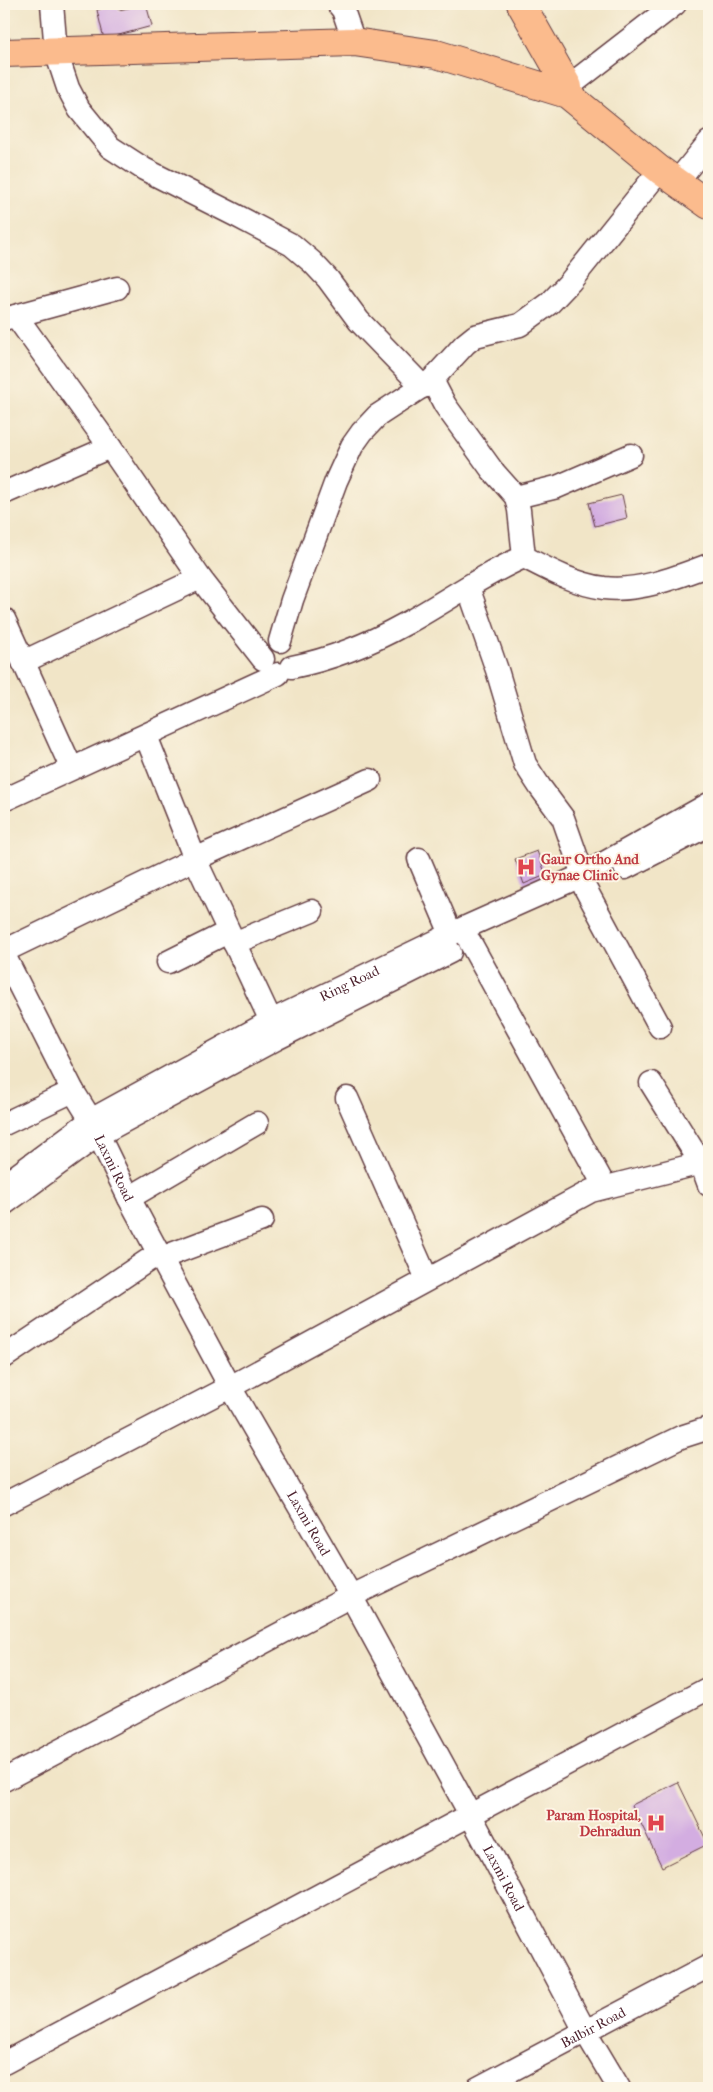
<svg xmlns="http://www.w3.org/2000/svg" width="713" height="2092" viewBox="0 0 713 2092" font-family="'IM FELL French Canon',serif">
	<rect width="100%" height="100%" fill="#fcf5e5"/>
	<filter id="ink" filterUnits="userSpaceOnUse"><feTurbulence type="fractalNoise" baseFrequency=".02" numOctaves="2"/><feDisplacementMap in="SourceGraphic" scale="10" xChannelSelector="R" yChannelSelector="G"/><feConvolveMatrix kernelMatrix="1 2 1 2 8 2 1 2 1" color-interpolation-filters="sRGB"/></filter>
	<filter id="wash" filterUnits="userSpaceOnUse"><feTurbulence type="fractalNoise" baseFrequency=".0096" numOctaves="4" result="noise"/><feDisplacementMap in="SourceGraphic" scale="20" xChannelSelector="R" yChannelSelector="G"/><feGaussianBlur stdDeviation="1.12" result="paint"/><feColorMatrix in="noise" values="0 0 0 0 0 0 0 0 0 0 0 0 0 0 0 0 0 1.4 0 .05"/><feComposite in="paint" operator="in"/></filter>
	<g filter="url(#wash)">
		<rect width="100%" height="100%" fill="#f1e5c7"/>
		<g id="blocks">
			<path fill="#d3ade1" d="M102,4H117L119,10L146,4L152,26L104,39L97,10L103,8Z
				M622,495L627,518L595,526L589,503Z
				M537,851L546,875L524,884L515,859Z
				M678,1782L708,1844L662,1867L632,1805Z"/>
		</g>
	</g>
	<g filter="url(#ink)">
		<use href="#blocks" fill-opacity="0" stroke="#633d42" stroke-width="1"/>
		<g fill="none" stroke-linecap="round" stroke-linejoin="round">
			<g stroke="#633d42" stroke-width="25">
				<g id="minor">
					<path d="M52,4L56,52L68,88L79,109L110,147L144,169L235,215L292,245L312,262L328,279L359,321L423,387"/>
					<path d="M338,4L343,10L354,42"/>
					<path d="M568,87L675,4"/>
					<path d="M676,183L709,142"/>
					<path d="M16,316L110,447L200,578L263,659"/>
					<path d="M4,319L117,288"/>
					<path d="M432,380L445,405L492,470L516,497L519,510L524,557C549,570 575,584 604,588C640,592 677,577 709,565"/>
					<path d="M4,493L110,447"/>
					<path d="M516,497L557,487L631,455"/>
					<path d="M468,587L497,670L525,764L540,787L563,818L583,875"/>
					<path d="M4,619L71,767"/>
					<path d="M280,641L292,600L336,481L352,446L362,432L377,416L432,380L465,344L475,336L520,325L550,303L570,282L660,170"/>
					<path d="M23,662L200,578"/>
					<path d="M292,667C332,659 369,644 405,624C445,602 482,575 524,557"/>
					<path d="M146,736L195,859L271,1021"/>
					<path d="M4,800L278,674"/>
					<path d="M419,859L451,934"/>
					<path d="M625,868L709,825"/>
					<path d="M585,888L660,1027"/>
					<path d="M470,942L605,1187"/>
					<path d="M234,943L312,911"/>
					<path d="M4,951L195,859L370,780"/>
					<path id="s1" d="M4,955L73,1091L91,1120L129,1198L230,1387L351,1596L470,1814L585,2031L619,2088"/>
					<path d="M168,962L228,932"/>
					<path d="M651,1083L701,1163L709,1185"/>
					<path d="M347,1098L427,1279"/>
					<path d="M4,1124L73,1091"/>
					<path id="s2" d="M4,1185L91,1120L271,1021L466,927L583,875L709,804"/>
					<path d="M129,1198L257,1123"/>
					<path d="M4,1204L98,1135L276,1039L450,952"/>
					<path d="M161,1258L262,1220"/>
					<path d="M4,1357L159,1253"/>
					<path d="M4,1504L230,1387L591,1191L709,1161"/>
					<path d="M4,1780L351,1596L681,1437L709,1428"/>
					<path d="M4,2063L709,1688"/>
					<path id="s3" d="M478,2088L709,1966"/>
				</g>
			</g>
			<g stroke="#633d42" stroke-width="30">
				<path id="major" d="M521,4L568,87L567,94
					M4,53L354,42L436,54L567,94L660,170L709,205"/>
			</g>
			<use href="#minor" stroke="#fff" stroke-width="22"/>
			<use href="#major" stroke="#fbbb8d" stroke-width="28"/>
		</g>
	</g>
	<defs>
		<g id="hospital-bare" transform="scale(1.5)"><path d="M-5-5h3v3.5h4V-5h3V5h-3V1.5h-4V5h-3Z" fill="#e0444e" stroke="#fcf5e5" stroke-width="2.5" paint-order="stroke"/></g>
	</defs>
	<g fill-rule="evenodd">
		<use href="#hospital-bare" x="526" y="867"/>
		<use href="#hospital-bare" x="656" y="1823"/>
	</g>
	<g text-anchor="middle" stroke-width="4" stroke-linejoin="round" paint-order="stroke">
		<g font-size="14" font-weight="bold" fill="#be3a42" stroke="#fcf5e5" text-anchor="start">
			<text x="541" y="864">Gaur Ortho And<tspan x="541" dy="16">Gynae Clinic</tspan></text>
			<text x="641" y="1820" text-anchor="end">Param Hospital,<tspan x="641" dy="16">Dehradun</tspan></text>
		</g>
		<g font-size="14" fill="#4a1f2b" stroke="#fcf5e5">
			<text dy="5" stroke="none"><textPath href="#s2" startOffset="401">Ring Road</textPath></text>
			<text dy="5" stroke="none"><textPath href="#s1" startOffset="240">Laxmi Road</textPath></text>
			<text dy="5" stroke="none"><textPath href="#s1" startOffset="645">Laxmi Road</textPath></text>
			<text dy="5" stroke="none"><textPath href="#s1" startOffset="1050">Laxmi Road</textPath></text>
			<text dy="5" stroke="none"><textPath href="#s3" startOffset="130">Balbir Road</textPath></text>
		</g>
	</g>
	<rect width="713" height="2092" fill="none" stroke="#fcf5e5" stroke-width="20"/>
</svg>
